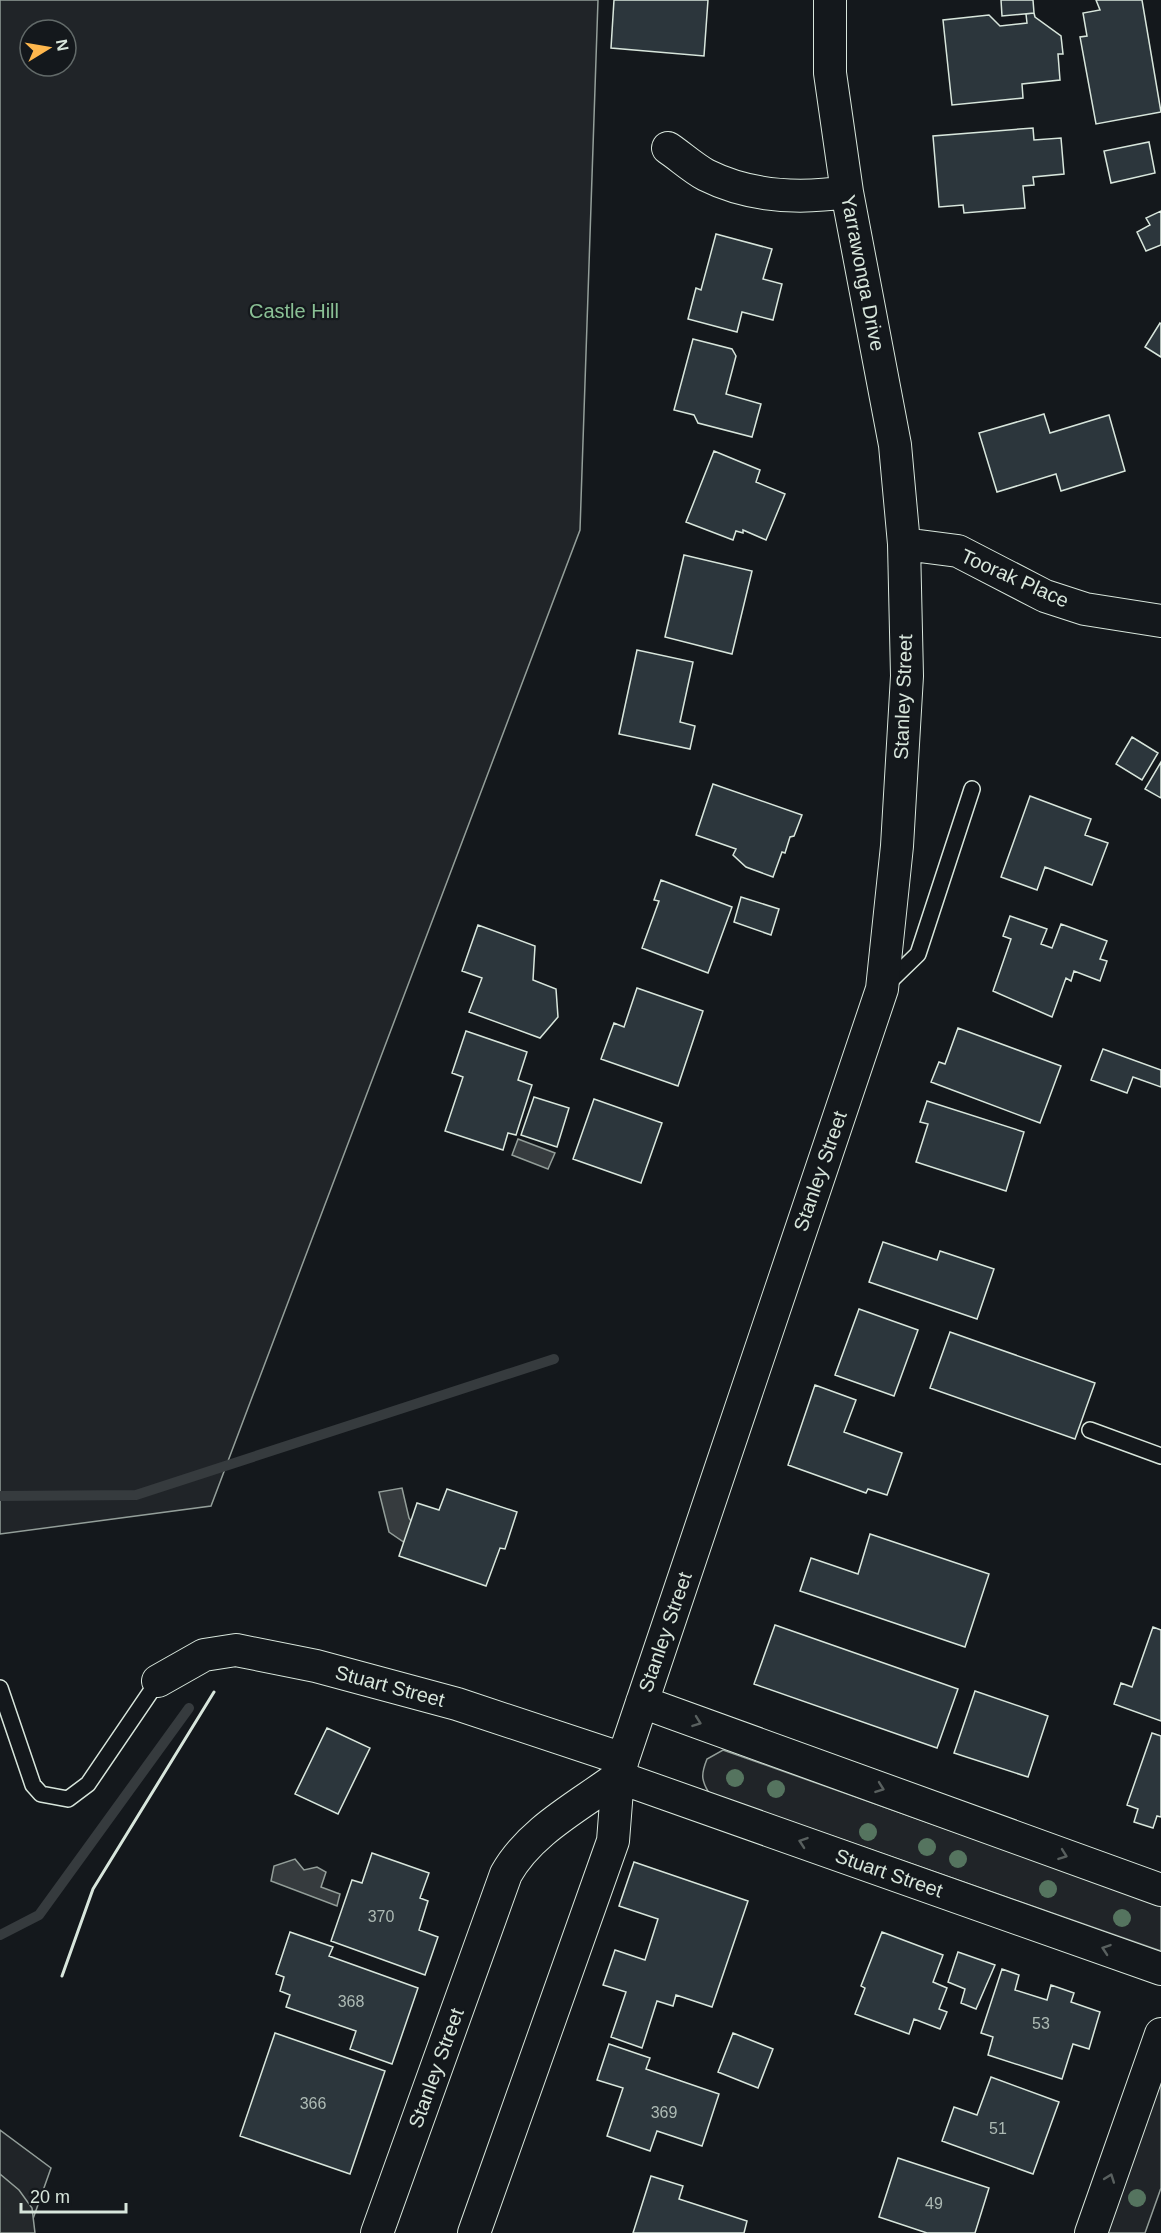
<svg xmlns="http://www.w3.org/2000/svg" width="1161" height="2233" viewBox="0 0 1161 2233" font-family="Arial,sans-serif">
	<rect width="100%" height="100%" fill="#14181c"/>
	<path fill="#202428" stroke="#939e99" stroke-width="1.5" fill-rule="evenodd" d="M0,0H598L580,530L211,1506L0,1534ZM30,30H66V66H30Z
		M723,1750L1161,1905V1951L709,1793C701,1780 701,1774 707,1759Z
		M1161,2065V2188L1145,2233H1102Z
		M0,2130L51,2168L28,2233H0Z"/>
	<path fill="#24282b" stroke="#939e99" stroke-width="1.5" d="M0,2174L19,2190L32,2208L35,2233H0Z"/>
	<path fill="#363b3e" stroke="#939e99" stroke-width="1.5" d="M518,1139L555,1153L548,1169L512,1155Z
		M402,1488L409,1518L413,1524L408,1545L389,1532L379,1492Z
		M295,1859L304,1870L317,1867L326,1872L321,1887L340,1894L337,1906L271,1881L274,1866Z"/>
	<g fill="none" stroke-linecap="round" stroke-linejoin="round">
		<path stroke="#363b3e" stroke-width="10" d="M0,1496L136,1495L554,1359
			M0,1935L39,1915L189,1708"/>
	</g>
	<path fill="#2c363c" stroke="#d8e6dc" stroke-width="1.5" d="M614,0H708L704,56L611,48Z
		M1001,0H1033L1034,13L1002,16Z
		M1096,0H1142L1161,112L1096,124L1080,37L1087,36L1083,13L1100,10Z
		M1034,13L1035,17L1061,36L1063,54H1058L1060,80L1022,84L1023,98L952,105L943,20L989,15L1000,26L1027,23L1026,14Z
		M1033,128L1034,140L1061,138L1064,174L1033,177L1034,185L1023,186L1025,208L964,213L963,205L939,207L933,136Z
		M1149,142L1155,173L1111,183L1104,151Z
		M1161,211V245L1146,251L1137,232L1150,225L1146,218Z
		M716,234L772,249L763,279L782,284L773,320L742,312L737,332L688,319L696,288L701,290Z
		M1160,323L1161,324V357L1145,347Z
		M693,339L732,349L736,356L726,394L761,404L752,437L698,423L694,415L674,410Z
		M1044,414L1050,433L1109,415L1125,471L1061,491L1056,474L997,492L979,433Z
		M714,451L760,470L756,482L785,494L766,540L743,530V533L736,531L733,540L686,522Z
		M684,555L752,571L732,654L665,637Z
		M637,650L693,662L680,722L695,726L690,749L619,734Z
		M1132,737L1158,753L1142,780L1116,764Z
		M1161,762V798L1145,789Z
		M713,784L802,815L794,836L790,837L785,853L782,852L773,877L746,867L733,855L736,849L696,835Z
		M1030,796L1091,819L1085,835L1108,843L1092,885L1045,867L1037,890L1001,877Z
		M661,880L732,907L708,973L642,948L659,901L654,900Z
		M741,897L779,909L771,935L734,922Z
		M1010,916L1047,929L1041,944L1052,948L1061,924L1107,941L1100,959L1107,961L1100,981L1074,971L1071,981L1066,978L1052,1017L993,991L1011,939L1003,936Z
		M478,925L535,946L533,980L556,989L558,1017L540,1038L469,1012L482,978L462,971Z
		M637,988L703,1011L678,1086L601,1059L614,1023L624,1027Z
		M958,1028L1061,1066L1040,1123L931,1082L939,1062L945,1064Z
		M466,1031L527,1052L518,1080L532,1085L516,1135L508,1133L503,1150L445,1131L463,1077L452,1073Z
		M1103,1049L1161,1070V1087L1133,1077L1127,1093L1091,1080Z
		M534,1097L569,1108L557,1147L521,1135Z
		M594,1099L662,1123L641,1183L573,1159Z
		M927,1101L1024,1132L1006,1191L916,1162L928,1124L920,1122Z
		M883,1242L937,1260L940,1251L994,1269L977,1319L869,1282Z
		M859,1309L918,1330L894,1396L835,1375Z
		M950,1332L1095,1383L1075,1439L930,1388Z
		M815,1385L856,1400L844,1432L902,1453L887,1495L868,1489L866,1493L788,1465Z
		M447,1489L517,1512L505,1549L500,1548L486,1586L399,1556L417,1503L439,1510Z
		M870,1534L989,1574L965,1647L800,1591L811,1558L858,1574Z
		M775,1625L958,1689L937,1748L754,1684Z
		M1153,1627L1161,1630V1721L1114,1704L1121,1683L1132,1687Z
		M975,1691L1048,1716L1028,1777L954,1753Z
		M327,1728L370,1748L338,1814L295,1794Z
		M1152,1733L1161,1736V1817L1157,1816L1153,1828L1134,1822L1138,1809L1127,1805Z
		M372,1853L429,1873L420,1898L428,1901L419,1930L438,1937L425,1975L331,1941L352,1880L362,1883Z
		M634,1862L748,1901L712,2007L676,1995L673,2006L657,2001L642,2048L611,2037L626,1992L603,1985L615,1950L645,1960L658,1919L619,1906Z
		M290,1932L333,1947L329,1956L418,1988L392,2064L350,2049L356,2031L286,2007L290,1995L280,1991L284,1977L276,1974Z
		M882,1932L943,1955L933,1982L947,1988L939,2009L947,2012L940,2029L914,2019L909,2034L855,2014L865,1988L861,1986Z
		M958,1952L995,1965L976,2009L961,2003L965,1989L948,1982Z
		M1002,1969L1019,1975L1015,1990L1047,2000L1051,1985L1074,1993L1071,2002L1100,2012L1089,2049L1073,2044L1062,2079L988,2055L993,2037L981,2033Z
		M275,2033L385,2071L350,2174L240,2136Z
		M733,2033L773,2049L758,2088L718,2072Z
		M609,2044L650,2058L646,2069L719,2094L702,2146L657,2131L650,2151L607,2136L623,2088L597,2080Z
		M991,2077L1059,2102L1033,2174L942,2141L954,2107L977,2115Z
		M898,2158L989,2188L975,2233H927L879,2217Z
		M651,2176L683,2186L679,2199L747,2221L744,2233H633Z"/>
	<g fill="none" stroke-linecap="round" stroke-linejoin="round">
		<g stroke="#d8e6dc" stroke-width="18">
			<path id="service" d="M886,985L918,954L972,789
				M1090,1430L1161,1456
				M0,1688L33,1785L41,1794L68,1799L88,1784L158,1681"/>
		</g>
		<g stroke="#d8e6dc" stroke-width="34">
			<path id="minor" d="M668,148C680,156 693,168 706,175C750,197 800,199 847,192
				M904,544L958,551L1045,596L1085,609L1161,621
				M158,1681L204,1655L236,1650L316,1666L457,1704L623,1759
				M642,1702L1161,1890
				M377,2233L506,1874C530,1831 579,1806 618,1777L1161,1969
				M474,2233L613,1841L618,1777L623,1759L882,989L897,846L907,676L904,544L895,445L847,192L830,73V0
				M1091,2233L1161,2034"/>
		</g>
		<use href="#service" stroke="#14181c" stroke-width="15"/>
		<use href="#minor" stroke="#14181c" stroke-width="32"/>
		<path stroke="#d8e6dc" stroke-width="3" d="M62,1976L93,1889L214,1692"/>
	</g>
	<g fill="#55745f">
		<circle cx="735" cy="1778" r="9"/>
		<circle cx="776" cy="1789" r="9"/>
		<circle cx="868" cy="1832" r="9"/>
		<circle cx="927" cy="1847" r="9"/>
		<circle cx="958" cy="1859" r="9"/>
		<circle cx="1048" cy="1889" r="9"/>
		<circle cx="1122" cy="1918" r="9"/>
		<circle cx="1137" cy="2198" r="9"/>
	</g>
	<defs><path id="oneway-chevron" d="M-2-3.5L2.5 0L-2 3.5" fill="none" stroke-width="1.6" stroke-linecap="round" stroke-linejoin="round" transform="scale(1.5)"/></defs>
	<g stroke="#59605f">
		<use href="#oneway-chevron" transform="translate(697 1722) rotate(20)"/>
		<use href="#oneway-chevron" transform="translate(880 1788) rotate(20)"/>
		<use href="#oneway-chevron" transform="translate(803 1842) rotate(-161)"/>
		<use href="#oneway-chevron" transform="translate(1063 1855) rotate(20)"/>
		<use href="#oneway-chevron" transform="translate(1106 1949) rotate(-161)"/>
		<use href="#oneway-chevron" transform="translate(1110 2178) rotate(-70)"/>
	</g>
	<g text-anchor="middle" stroke-width="4.5" stroke-linejoin="round" paint-order="stroke">
		<g font-size="16" fill="#adbab4">
			<text x="381" y="1922">370</text>
			<text x="351" y="2007">368</text>
			<text x="1041" y="2029">53</text>
			<text x="313" y="2109">366</text>
			<text x="664" y="2118">369</text>
			<text x="998" y="2134">51</text>
			<text x="934" y="2209">49</text>
		</g>
		<g font-size="20" fill="#d8e6dc" stroke="#14181c">
			<text transform="translate(863 273) rotate(79)" y="7">Yarrawonga Drive</text>
			<text transform="translate(1015 578) rotate(24)" y="7">Toorak Place</text>
			<text transform="translate(903 697) rotate(-88)" y="7">Stanley Street</text>
			<text transform="translate(820 1171) rotate(-71)" y="7">Stanley Street</text>
			<text transform="translate(665 1632) rotate(-71)" y="7">Stanley Street</text>
			<text transform="translate(390 1686) rotate(15)" y="7">Stuart Street</text>
			<text transform="translate(889 1873) rotate(19)" y="7">Stuart Street</text>
			<text transform="translate(436 2068) rotate(-70)" y="7">Stanley Street</text>
		</g>
		<g font-size="20" fill="#8ac095" stroke="#14181c">
			<text x="294" y="318">Castle Hill</text>
		</g>
	</g>
	<g transform="translate(48 48) rotate(79)"><circle r="28" fill="#14181c" stroke="#626a69" stroke-width="1.5"/>
	<path d="M0-4.5L10 22L0 15L-10 22Z" fill="#ffb74d"/>
	<text y="-9" font-size="16" font-weight="bold" text-anchor="middle" fill="#d8e6dc">N</text>
	</g>
	<path d="M21 2203v9h105v-9" fill="none" stroke="#d8e6dc" stroke-width="3"/>
	<text x="30" y="2203" font-size="18" fill="#d8e6dc" stroke="#14181c" stroke-width="4.5" paint-order="stroke">20 m</text>
</svg>
